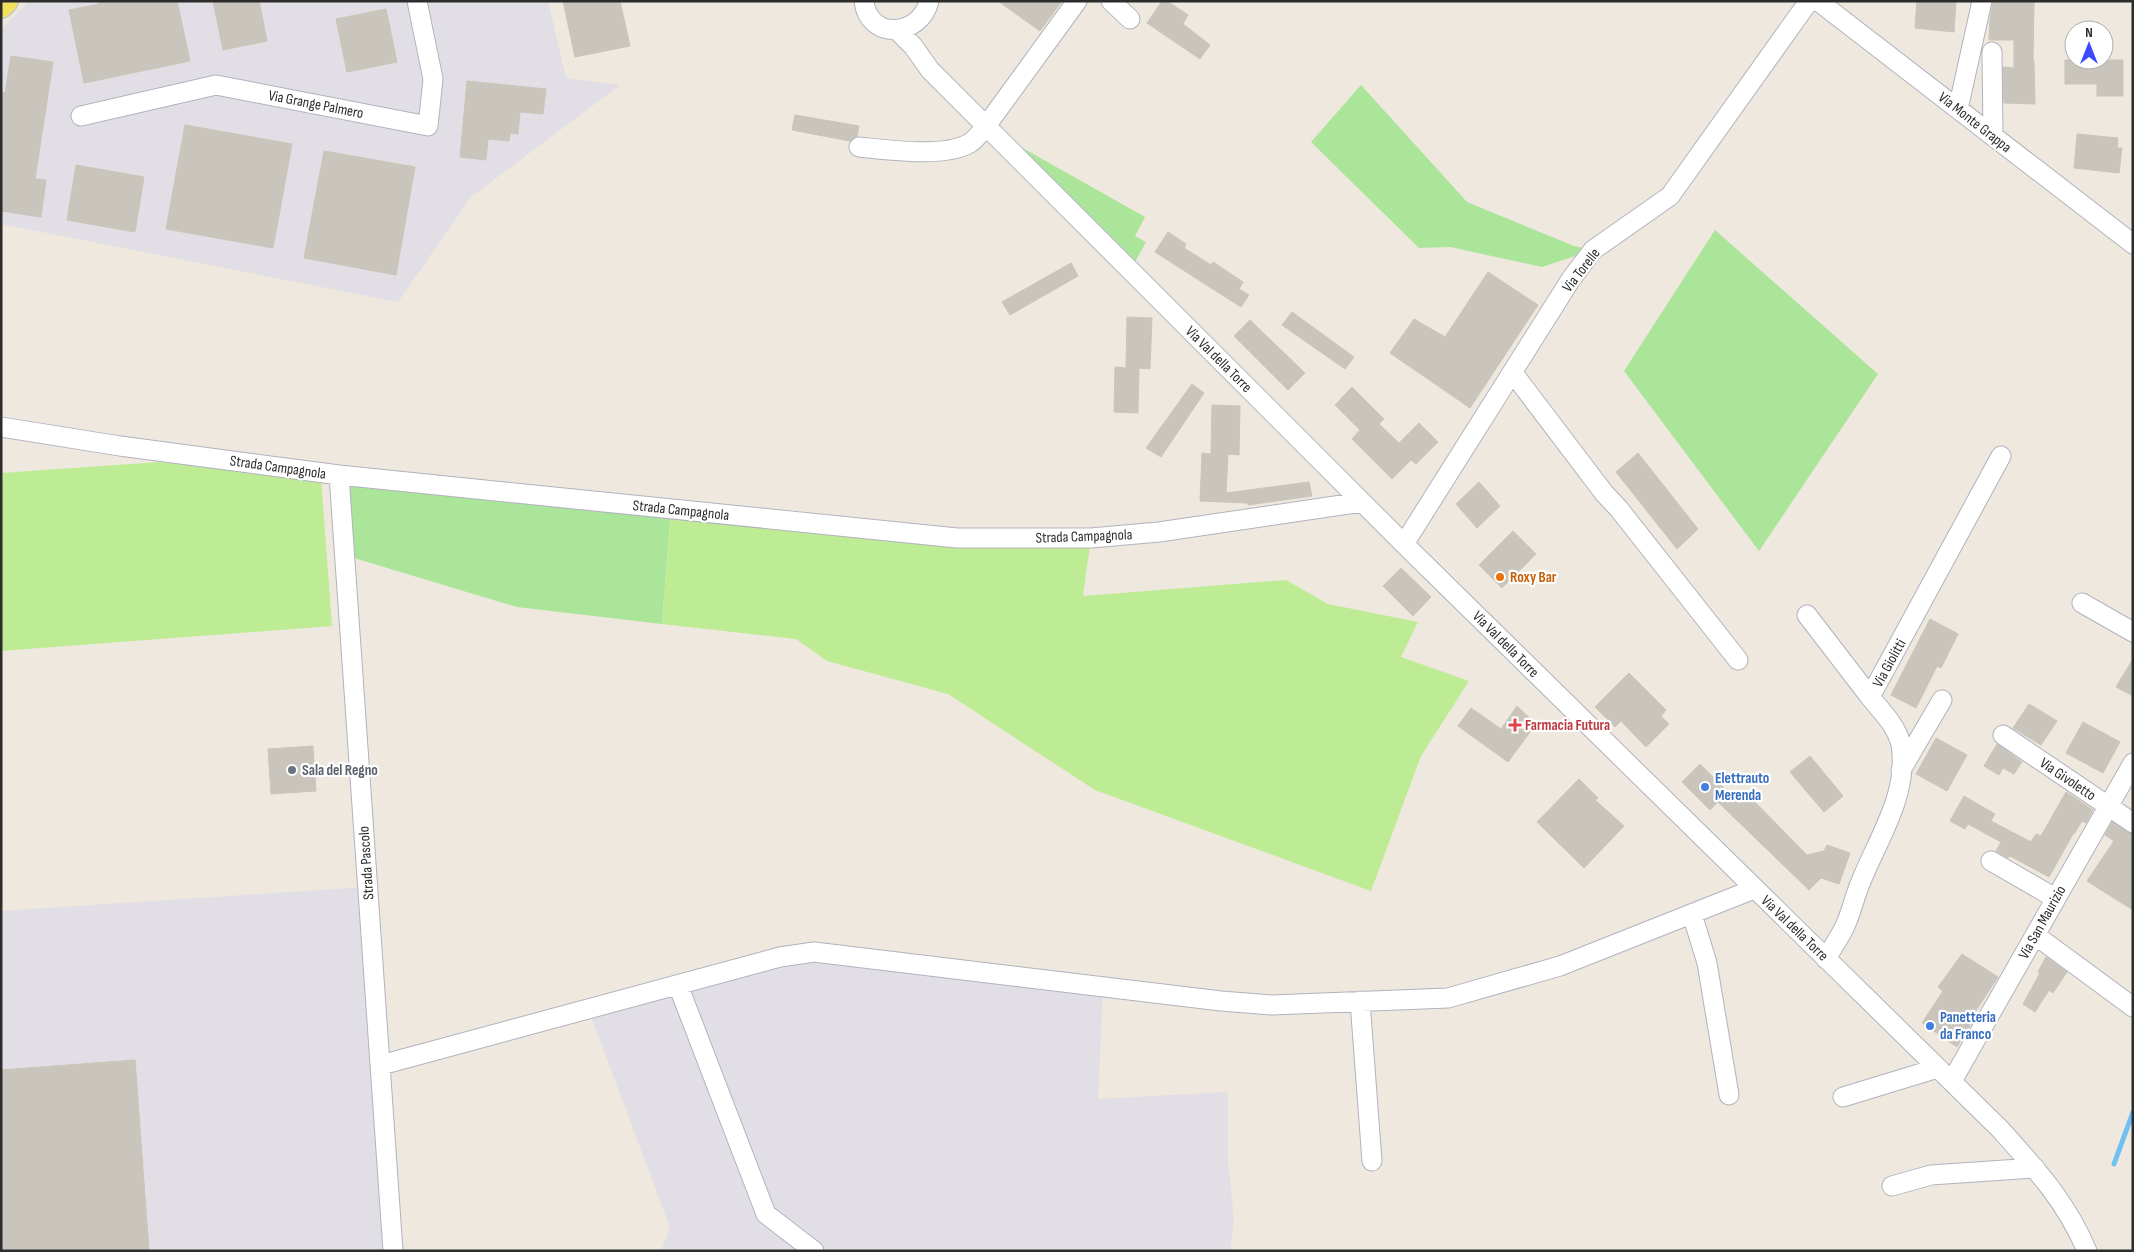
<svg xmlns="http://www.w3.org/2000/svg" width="2134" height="1252" viewBox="0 0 2134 1252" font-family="'Sofia Sans Condensed',sans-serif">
	<rect width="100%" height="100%" fill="#eee8de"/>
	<path fill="#e1dee6" d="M30,1H548L566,78L620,85L471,197L398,302L1,224V29Z
		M368,887L393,1251H1V911Z
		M780,957L1103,987L1098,1099L1228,1092V1161L1234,1220L1230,1251H661L670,1227L591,1016Z"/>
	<path fill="#abe599" d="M1361,85L1467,202L1574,246L1593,250L1542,267L1450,247L1419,248L1311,142Z
		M1019,146L1145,217L1135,236L1146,242L1135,262Z
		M1715,230L1878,374L1759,551L1624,371Z
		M339,475L671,509L662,624L517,607L344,555Z"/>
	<path fill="#beec95" d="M160,462L321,478L332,626L1,651V473Z
		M671,509L1091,538L1083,596L1286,580L1328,604L1418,622L1401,657L1469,681L1421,756L1371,891L1095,790L948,694L827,661L796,639L662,624Z"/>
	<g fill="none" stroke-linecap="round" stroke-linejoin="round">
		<path stroke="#6fc1f1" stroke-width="5" d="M2114,1164L2133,1112"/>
	</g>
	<path fill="#c9c5bd" stroke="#c9c5b7" d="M98,1H177L190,61L84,83L69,10L99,4Z
		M213,1H259L267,41L223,50Z
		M563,1H620L630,46L575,57Z
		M998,1H1062L1040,31Z
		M1162,1H1167L1188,15L1183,24L1210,45L1200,59L1147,23Z
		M1917,1H1956L1954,32L1915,28Z
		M1993,1H2034L2033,61H2034L2035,104L2004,103L2003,67L2014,68V40H1989L1990,19Z
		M386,9L397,62L347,72L336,19Z
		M11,56L53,62L35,179L46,180L41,217L1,211V92L5,93Z
		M2065,60H2123V96H2097V84H2065Z
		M467,81L546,89L543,114L520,112L518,134L510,133L509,141L488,139L486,160L460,157Z
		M795,115L859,126L857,136L850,141L792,130Z
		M185,125L292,144L273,248L166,229Z
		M2077,134L2118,138L2117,148H2122L2119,173L2074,168Z
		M324,151L415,167L396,275L304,258Z
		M76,165L144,177L135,232L67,220Z
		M1168,232L1186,244L1184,248L1211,265L1213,262L1243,282L1239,289L1249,295L1241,307L1155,252Z
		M1071,263L1078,276L1010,315L1002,302Z
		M1488,272L1538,305L1470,408L1390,353L1414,319L1445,337Z
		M1292,312L1354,357L1345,369L1282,325Z
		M1127,317L1152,318L1150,369L1139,368L1138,413L1114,412L1115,367L1126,368Z
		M1250,320L1305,373L1288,390L1234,336Z
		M1192,384L1204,393L1161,457L1146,448Z
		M1352,387L1384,419L1379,424L1399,443L1419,423L1438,442L1416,464L1411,460L1392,479L1352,439L1360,430L1335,405Z
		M1212,405L1240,406L1239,455L1228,454L1226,493L1309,482L1312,496L1248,505V503L1200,501L1202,453L1211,454Z
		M1638,453L1698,529L1677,549L1616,472Z
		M1479,482L1500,506L1477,528L1456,504Z
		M1513,531L1536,554L1502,588L1479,565Z
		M1401,568L1431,597L1413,616L1383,586Z
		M1930,619L1958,634L1941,668L1937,666L1916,708L1891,695Z
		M2133,659V696L2116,687Z
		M1629,673L1666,710L1661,716L1669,724L1646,747L1621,721L1615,727L1595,707Z
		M2029,704L2057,721L2041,745L2013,728Z
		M1517,706L1536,724L1508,762L1458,726L1471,708L1501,729Z
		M2083,722L2120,742L2103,773L2066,753Z
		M1936,738L1967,755L1947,791L1916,774Z
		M1997,744L2022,762L2014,774L2003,768L1999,775L1984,766Z
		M313,746L316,791L271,794L268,749Z
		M1810,756L1843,796L1824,812L1790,772Z
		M1700,764L1740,804L1748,795L1807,855L1824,851L1827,845L1850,853L1839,884L1821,878L1809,890L1718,802L1710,810L1682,782Z
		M1579,779L1598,798L1595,800L1624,826L1584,868L1537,822Z
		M2066,792L2093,810L2086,823L2082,821L2074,834H2073L2049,877L2010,856L2008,858L1996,851L2001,842L1968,824L1965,829L1950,821L1964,796L1995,814L1991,821L2031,842L2036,834L2041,836Z
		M2112,822L2133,834V910L2087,881L2114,841L2105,835Z
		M1962,954L1998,977L1975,1012L1977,1014L1957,1047L1922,1023L1943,991L1938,987Z
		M2046,957L2067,972L2053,993L2049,990L2035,1012L2023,1004L2040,973L2038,972Z
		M135,1060L149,1251H1V1070Z"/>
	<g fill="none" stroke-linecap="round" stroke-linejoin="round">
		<g stroke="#b2b2bf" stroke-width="21">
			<path id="minor" d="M864,1C868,40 920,38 929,1
				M1111,1L1130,19
				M1818,1L2133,244
				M897,30L913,46L930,70L1404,544L2000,1129C2035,1168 2066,1201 2087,1251
				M1992,52L1993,136
				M1958,109L1982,1
				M81,116L216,85L428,126L433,79L417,1
				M859,147C889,150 944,158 970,143C976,139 982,131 986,126L1077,1
				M1513,373L1604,493L1619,509L1738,660
				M1,427L120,446L339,475L957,538H1091L1159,532L1362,502
				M339,475L393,1251
				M1404,544L1571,279L1593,250L1670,196L1809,1
				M2082,603L2133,632
				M1807,615L1870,697
				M2003,735L2133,823
				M1901,770L1942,700
				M1991,861L2055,898
				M1692,914L1707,963L1729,1095
				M2035,935L2133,1007
				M1826,959C1832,948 1840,937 1845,926C1852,911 1855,894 1862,879C1879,837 1909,793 1901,745C1897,726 1882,712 1870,697L2001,456
				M678,985L766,1214L814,1251
				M1360,1001L1372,1161
				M381,1065L780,957L814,952L1221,1001L1272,1005L1448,998L1560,966L1754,889
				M1952,1081L2133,763
				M1843,1097L1938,1068
				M1892,1186L1931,1175L2035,1168"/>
		</g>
		<g stroke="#c8c8c8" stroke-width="28">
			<path id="major" d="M1,5L5,1"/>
		</g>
		<use href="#minor" stroke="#fff" stroke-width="19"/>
		<use href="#major" stroke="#f4e15d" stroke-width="25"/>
	</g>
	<circle fill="#e8710a" stroke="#fff" stroke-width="2" cx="1500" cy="577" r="5"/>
	<path fill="#e0444e" stroke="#fff" stroke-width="2" d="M1512.5 717.5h5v5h5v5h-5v5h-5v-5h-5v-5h5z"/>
	<circle fill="#6b7280" stroke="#fff" stroke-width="2" cx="292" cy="770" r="5"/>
	<g fill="#3f7fe0" stroke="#fff" stroke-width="2">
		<circle cx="1705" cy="787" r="5"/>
		<circle cx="1930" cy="1026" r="5"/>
	</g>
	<g text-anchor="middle" stroke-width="4.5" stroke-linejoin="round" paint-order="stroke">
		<g font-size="15" fill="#2c2c2c" stroke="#fff">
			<text transform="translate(316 104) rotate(11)" y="5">Via Grange Palmero</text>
			<text transform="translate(1975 122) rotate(38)" y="5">Via Monte Grappa</text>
			<text transform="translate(1581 270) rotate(-52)" y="5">Via Torelle</text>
			<text transform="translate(1219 359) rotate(45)" y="5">Via Val della Torre</text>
			<text transform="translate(278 467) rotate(8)" y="5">Strada Campagnola</text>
			<text transform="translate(681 510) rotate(6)" y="5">Strada Campagnola</text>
			<text transform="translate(1084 536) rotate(-2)" y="5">Strada Campagnola</text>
			<text transform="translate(1506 644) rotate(45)" y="5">Via Val della Torre</text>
			<text transform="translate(1889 663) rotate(-61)" y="5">Via Giolitti</text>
			<text transform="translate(2068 779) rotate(34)" y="5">Via Givoletto</text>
			<text transform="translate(366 863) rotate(-94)" y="5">Strada Pascolo</text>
			<text transform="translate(2042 922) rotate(-61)" y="5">Via San Maurizio</text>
			<text transform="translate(1795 928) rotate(44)" y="5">Via Val della Torre</text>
		</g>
		<g font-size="15" font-weight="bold" fill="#c56008" stroke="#fff" text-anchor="start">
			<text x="1510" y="582">Roxy Bar</text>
		</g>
		<g font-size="15" font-weight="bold" fill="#be3a42" stroke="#fff" text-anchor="start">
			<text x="1525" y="730">Farmacia Futura</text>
		</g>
		<g font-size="15" font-weight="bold" fill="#5b616d" stroke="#fff" text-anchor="start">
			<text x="302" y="775">Sala del Regno</text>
		</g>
		<g font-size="15" font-weight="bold" fill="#366cbe" stroke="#fff" text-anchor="start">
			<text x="1715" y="783">Elettrauto<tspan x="1715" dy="17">Merenda</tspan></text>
			<text x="1940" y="1022">Panetteria<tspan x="1940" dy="17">da Franco</tspan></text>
		</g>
	</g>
	<rect width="2134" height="1252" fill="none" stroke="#2c2c2c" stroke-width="5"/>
	<g transform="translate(2089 45)"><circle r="24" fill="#ffffff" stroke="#ababab"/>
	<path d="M0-4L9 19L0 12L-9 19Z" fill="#3b4afd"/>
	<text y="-8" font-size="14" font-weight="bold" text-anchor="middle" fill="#2c2c2c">N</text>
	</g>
</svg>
